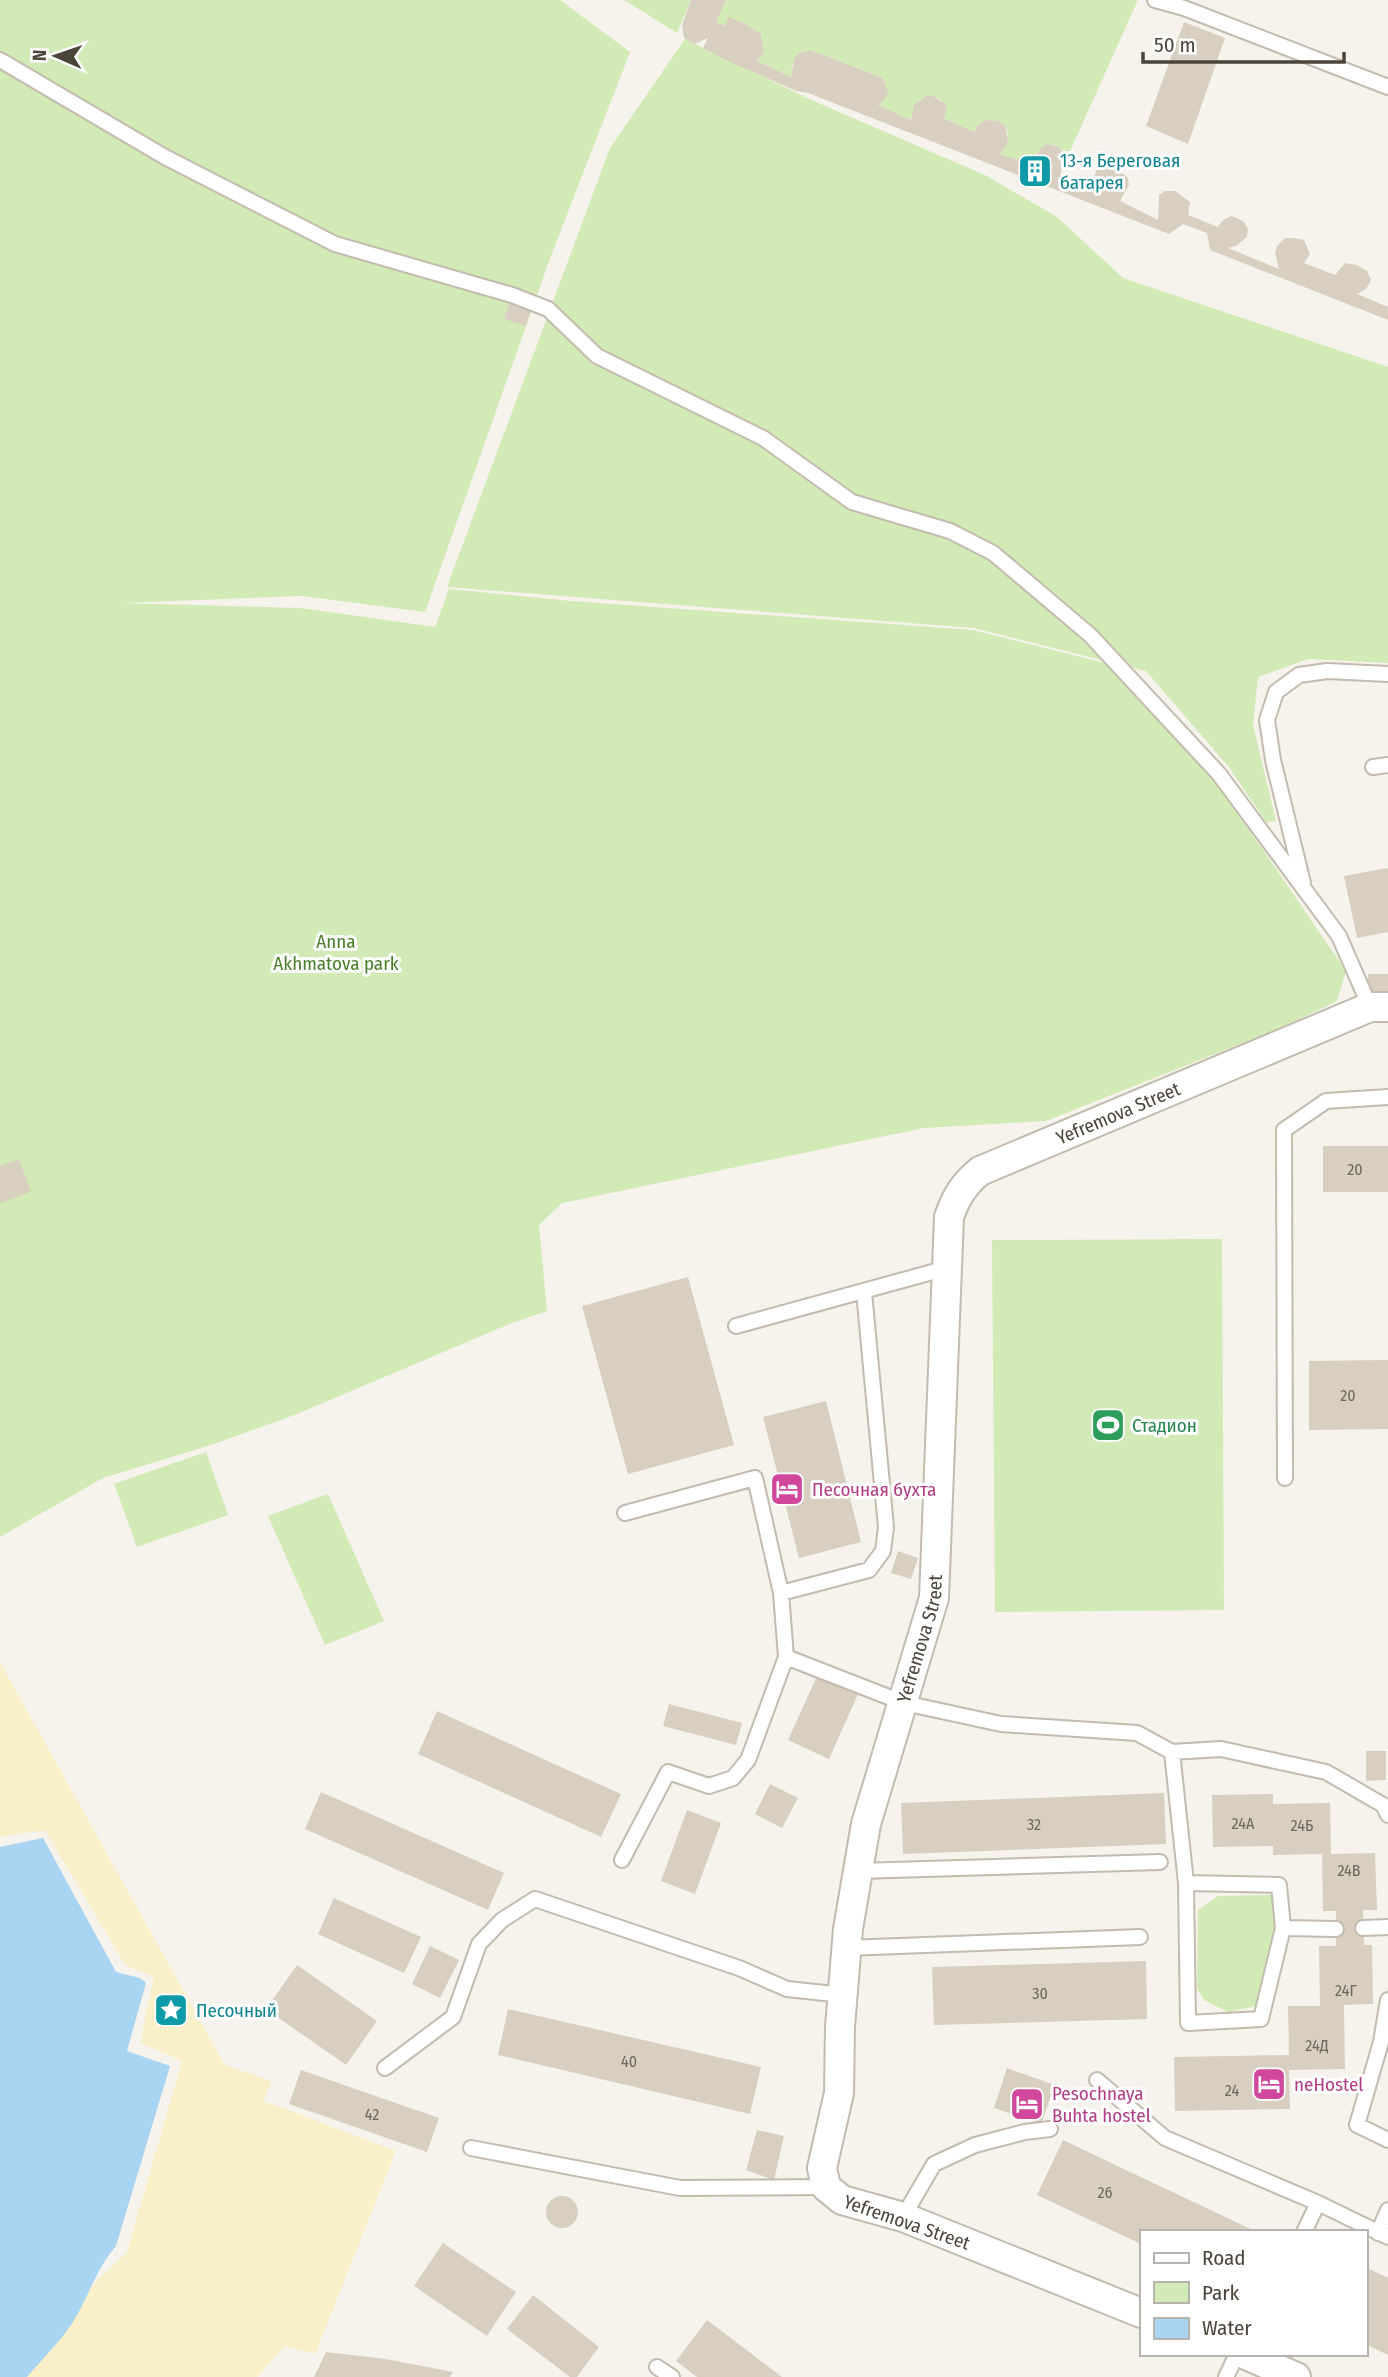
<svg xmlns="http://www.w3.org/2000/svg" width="1388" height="2377" viewBox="0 0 1388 2377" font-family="'Fira Sans Condensed',sans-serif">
	<rect width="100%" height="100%" fill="#f6f3ec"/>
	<path fill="#d2eab5" d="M0,0H560L630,52L549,261L425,612L302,596L121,603L301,608L435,627L449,589L571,601L973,630L1113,665L1215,780L1346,971L1337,1001L1285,1026L1046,1121L924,1128L562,1203L539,1225L547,1311L512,1323L297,1414L214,1444L103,1478L0,1537Z
		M624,0H691L677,33Z
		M726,0H1138L1066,160C1067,149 1057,145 1047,144C1039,150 1032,156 1035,166L1000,154C1010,146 1009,135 1005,125L998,121L985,120L976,127L975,132L944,119L947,109L940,99L926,96C915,102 913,108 911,120L878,105C888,96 889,90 883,78L810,50C794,53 792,62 791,77L757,61L764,52L761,34L746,24L728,18L725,26L716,22Z
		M685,39L807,98L987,176L1057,217L1123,278L1388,367V663L1308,659L1258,677L1253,724L1276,821L1266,822L1228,766L1146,671L974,628L447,587L610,148Z
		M1222,1239L1224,1610L995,1612L992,1240Z
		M206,1452L228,1515L137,1547L114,1484Z
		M328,1494L384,1621L325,1645L268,1516Z
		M1271,1895L1278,1926L1256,2006L1228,2012L1204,2000L1197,1988L1198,1910L1218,1896Z"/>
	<path fill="#f9efc9" d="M0,1662L225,2065L271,2081L264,2101L396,2151L315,2354L285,2346L257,2377H23L54,2347L72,2323L92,2286L127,2252L182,2061L140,2043L154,1977L125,1965L45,1830L0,1837Z"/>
	<path fill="#a9d4f2" d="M43,1838L116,1972L140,1978L146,1983L127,2051L170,2066L116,2246C96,2269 89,2296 73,2322C60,2342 42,2359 27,2377H0V1847Z"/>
	<path fill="#d8cfc1" d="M691,0H726L716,22L725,26L728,17L746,24L761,34L764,52L757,61L791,77L794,59L799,53L810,50L883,78L888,91L885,99L878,105L911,120L914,105L926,96H933L944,103L947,109L944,119L975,132L976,127L985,120L998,121L1005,125L1008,141L1006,147L1000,154L1035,166L1033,161L1041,148L1047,144L1059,147L1066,155L1060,175L1094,190L1093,180L1097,169L1106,168L1121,172L1128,178L1129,185L1120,201L1158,220L1159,195L1165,191H1175L1190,202L1188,215L1218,227L1223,220L1231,216L1237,218L1244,222L1248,229L1247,237L1236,246L1228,248L1279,269L1275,253L1277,246L1285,238H1293L1304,240L1310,254L1304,263L1335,275L1345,263L1357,265L1367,271L1371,280L1366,289L1357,294L1388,307V320L1210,250L1207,233L1183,224L1169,234L808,93L796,91L728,61L703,48L708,38L695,44L684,38L682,25Z
		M1184,22L1225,38L1188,144L1146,126Z
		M510,300L532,307L526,326L504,319Z
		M1388,868V932L1357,938L1344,876Z
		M1368,974H1388V992H1368Z
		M1323,1146H1388V1192H1323Z
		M19,1159L31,1192L0,1203V1166Z
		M688,1277L734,1445L628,1474L582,1306Z
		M1388,1360V1429L1309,1430V1361Z
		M826,1401L861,1542L799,1558L763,1417Z
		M898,1551L918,1558L911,1579L891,1573Z
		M817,1676L858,1694L829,1759L788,1740Z
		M669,1704L742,1723L736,1745L663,1726Z
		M437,1711L621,1794L601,1837L418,1754Z
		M1366,1751H1386V1780L1366,1781Z
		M770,1784L798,1798L782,1828L755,1814Z
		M321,1792L504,1873L488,1910L305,1829Z
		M1164,1793L1166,1844L903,1854L901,1803Z
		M1273,1794V1804L1330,1803L1331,1854L1375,1853L1377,1910H1363L1364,1945H1372L1373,2004L1344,2005L1345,2069L1289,2070L1290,2109L1175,2111L1174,2057L1289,2055L1288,2006H1320L1319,1946H1336V1911H1323L1322,1854L1273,1855V1846L1213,1847L1212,1795Z
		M687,1810L721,1823L695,1894L661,1881Z
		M334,1898L421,1937L404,1973L318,1934Z
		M430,1946L459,1960L440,1998L412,1984Z
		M1146,1961L1147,2019L934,2025L932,1967Z
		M297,1965L377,2021L346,2065L266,2009Z
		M508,2009L761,2067L750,2114L498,2055Z
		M1007,2068L1055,2085L1041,2124L994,2108Z
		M301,2070L439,2118L427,2152L289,2104Z
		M757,2130L784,2136L774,2180L746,2170Z
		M1063,2140L1166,2189L1257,2232H1141V2244L1037,2195Z
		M546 2212a16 16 0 1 1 32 0a16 16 0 1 1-32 0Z
		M443,2243L516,2292L487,2336L414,2286Z
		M1365,2267L1388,2278V2355L1365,2344Z
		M533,2295L599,2347L577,2377H570L507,2329Z
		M707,2320L782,2377H697L676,2361Z
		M326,2352L386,2359L453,2372L450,2377H314Z"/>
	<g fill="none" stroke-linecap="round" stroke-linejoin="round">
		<g stroke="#c2bbae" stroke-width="18">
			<path id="service" d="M1155,0L1184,8L1388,87
				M0,60L165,157L335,244L512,295L548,309L597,356L763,438L852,502L950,531L993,553L1090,635L1219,774L1339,936L1370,1007
				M1373,767L1388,765
				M1303,883L1273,760L1267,720L1276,692L1299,675L1327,671L1388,674
				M736,1326L947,1268
				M1285,1478L1284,1130L1326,1101L1388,1097
				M625,1513L755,1478L781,1593L869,1570L883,1551L886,1527L864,1292
				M781,1593L786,1657L904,1703L1001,1724L1137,1733L1172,1752L1221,1749L1326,1772L1383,1805L1388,1815
				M1172,1752L1186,1883
				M622,1860L668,1772L709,1786L733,1778L748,1760L786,1657
				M858,1871L1160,1862
				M1186,1883L1279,1885L1283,1928L1261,2019L1188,2023Z
				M1283,1928L1336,1929
				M1363,1928L1388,1927
				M846,1948L1140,1937
				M1388,2000L1381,2042L1357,2125L1388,2140
				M385,2068L453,2017L479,1944L502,1920L535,1899L739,1968L787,1989L843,1995
				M1097,2080L1165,2138L1318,2203L1388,2237
				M471,2148L680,2188L826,2187
				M903,2217L934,2164L975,2145L1025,2132L1050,2129
				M1304,2232L1318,2203
				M1378,2233L1388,2210
				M657,2367L672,2377
				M1226,2377L1237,2354"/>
		</g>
		<g stroke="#c2bbae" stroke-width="32">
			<g id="minor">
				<path id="s1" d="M1141,2313L903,2217L842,2200L826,2187L822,2168L839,2093L840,2027L848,1929L866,1824L934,1598L949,1217C956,1197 964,1184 980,1171L1370,1007H1388"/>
				<path d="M1244,2354L1296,2377"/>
			</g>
		</g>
		<use href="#service" stroke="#fff" stroke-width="14"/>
		<use href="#minor" stroke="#fff" stroke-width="28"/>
	</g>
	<defs>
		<g id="building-square" transform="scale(1.75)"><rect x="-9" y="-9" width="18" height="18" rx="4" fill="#0f9aa8" stroke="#fff"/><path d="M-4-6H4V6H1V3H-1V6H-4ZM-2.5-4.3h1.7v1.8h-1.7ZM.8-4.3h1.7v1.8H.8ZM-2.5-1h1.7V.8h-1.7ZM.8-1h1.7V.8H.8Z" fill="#fff"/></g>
		<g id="stadium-square" transform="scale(1.75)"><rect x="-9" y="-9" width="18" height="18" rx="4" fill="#2e9e5b" stroke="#fff"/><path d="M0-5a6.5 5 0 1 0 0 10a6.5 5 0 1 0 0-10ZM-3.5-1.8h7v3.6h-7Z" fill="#fff"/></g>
		<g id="hotel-square" transform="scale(1.75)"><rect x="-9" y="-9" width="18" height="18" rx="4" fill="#d1479c" stroke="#fff"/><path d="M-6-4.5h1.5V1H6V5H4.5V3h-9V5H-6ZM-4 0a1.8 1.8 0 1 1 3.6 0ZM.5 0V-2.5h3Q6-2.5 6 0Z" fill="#fff"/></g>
		<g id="sight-square" transform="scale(1.75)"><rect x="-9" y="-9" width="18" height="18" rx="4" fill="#0f9aa8" stroke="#fff"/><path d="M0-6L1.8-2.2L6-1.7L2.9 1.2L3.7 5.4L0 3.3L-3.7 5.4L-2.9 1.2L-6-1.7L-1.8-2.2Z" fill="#fff"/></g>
	</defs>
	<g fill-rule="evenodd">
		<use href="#building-square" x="1035" y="171"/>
		<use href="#stadium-square" x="1108" y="1425"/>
		<use href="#hotel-square" x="787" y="1489"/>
		<use href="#sight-square" x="171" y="2010"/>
		<use href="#hotel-square" x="1269" y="2084"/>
		<use href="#hotel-square" x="1027" y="2104"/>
	</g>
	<g text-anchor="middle" stroke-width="6" stroke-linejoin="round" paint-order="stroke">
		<g font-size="16" fill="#6e675b">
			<text x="1355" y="1175">20</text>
			<text x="1348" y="1401">20</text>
			<text x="1243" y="1829">24А</text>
			<text x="1034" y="1830">32</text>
			<text x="1302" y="1831">24Б</text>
			<text x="1349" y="1876">24В</text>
			<text x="1346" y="1996">24Г</text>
			<text x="1040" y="1999">30</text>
			<text x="1317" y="2051">24Д</text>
			<text x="629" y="2067">40</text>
			<text x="1232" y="2096">24</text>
			<text x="372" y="2120">42</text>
			<text x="1105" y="2198">26</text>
		</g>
		<g font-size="19" fill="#0d838f" stroke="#fff" text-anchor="start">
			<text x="1060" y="167">13-я Береговая<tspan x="1060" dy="22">батарея</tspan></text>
			<text x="196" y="2017">Песочный</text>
		</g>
		<g font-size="19" fill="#4a7f2a" stroke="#fff">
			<text x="336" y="948">Anna<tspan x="336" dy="22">Akhmatova park</tspan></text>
		</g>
		<g font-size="19" fill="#4b4439" stroke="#fff">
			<text dy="7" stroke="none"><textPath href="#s1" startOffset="1531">Yefremova Street</textPath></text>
			<text dy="7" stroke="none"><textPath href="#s1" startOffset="901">Yefremova Street</textPath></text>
			<text transform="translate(907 2222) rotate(19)" y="7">Yefremova Street</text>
		</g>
		<g font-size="19" fill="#27864d" stroke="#fff" text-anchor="start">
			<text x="1132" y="1432">Стадион</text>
		</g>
		<g font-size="19" fill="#b23c85" stroke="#fff" text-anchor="start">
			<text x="812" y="1496">Песочная бухта</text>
			<text x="1294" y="2091">neHostel</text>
			<text x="1052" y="2100">Pesochnaya<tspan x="1052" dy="22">Buhta hostel</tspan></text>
		</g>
	</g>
	<rect x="1140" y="2230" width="228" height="126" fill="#ffffff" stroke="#b7b4b0" stroke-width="2"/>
	<rect x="1154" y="2253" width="35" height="10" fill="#ffffff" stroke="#b7b4b0" stroke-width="2"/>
	<text x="1202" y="2265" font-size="21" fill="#4b4439">Road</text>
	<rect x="1154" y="2282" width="35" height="21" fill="#d2eab5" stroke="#b7b4b0" stroke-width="2"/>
	<text x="1202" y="2300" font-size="21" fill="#4b4439">Park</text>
	<rect x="1154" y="2318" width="35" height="21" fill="#a9d4f2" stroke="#b7b4b0" stroke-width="2"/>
	<text x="1202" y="2335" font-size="21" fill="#4b4439">Water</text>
	<g transform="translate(56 56) rotate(272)" stroke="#ffffff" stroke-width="5" paint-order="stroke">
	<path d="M0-5L12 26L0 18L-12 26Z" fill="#4b4439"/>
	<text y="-10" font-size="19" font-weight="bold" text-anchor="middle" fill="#4b4439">N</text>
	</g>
	<path d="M1143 52v10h201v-10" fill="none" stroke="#4b4439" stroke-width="3.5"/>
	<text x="1154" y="52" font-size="21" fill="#4b4439" stroke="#ffffff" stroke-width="5" paint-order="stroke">50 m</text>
</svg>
